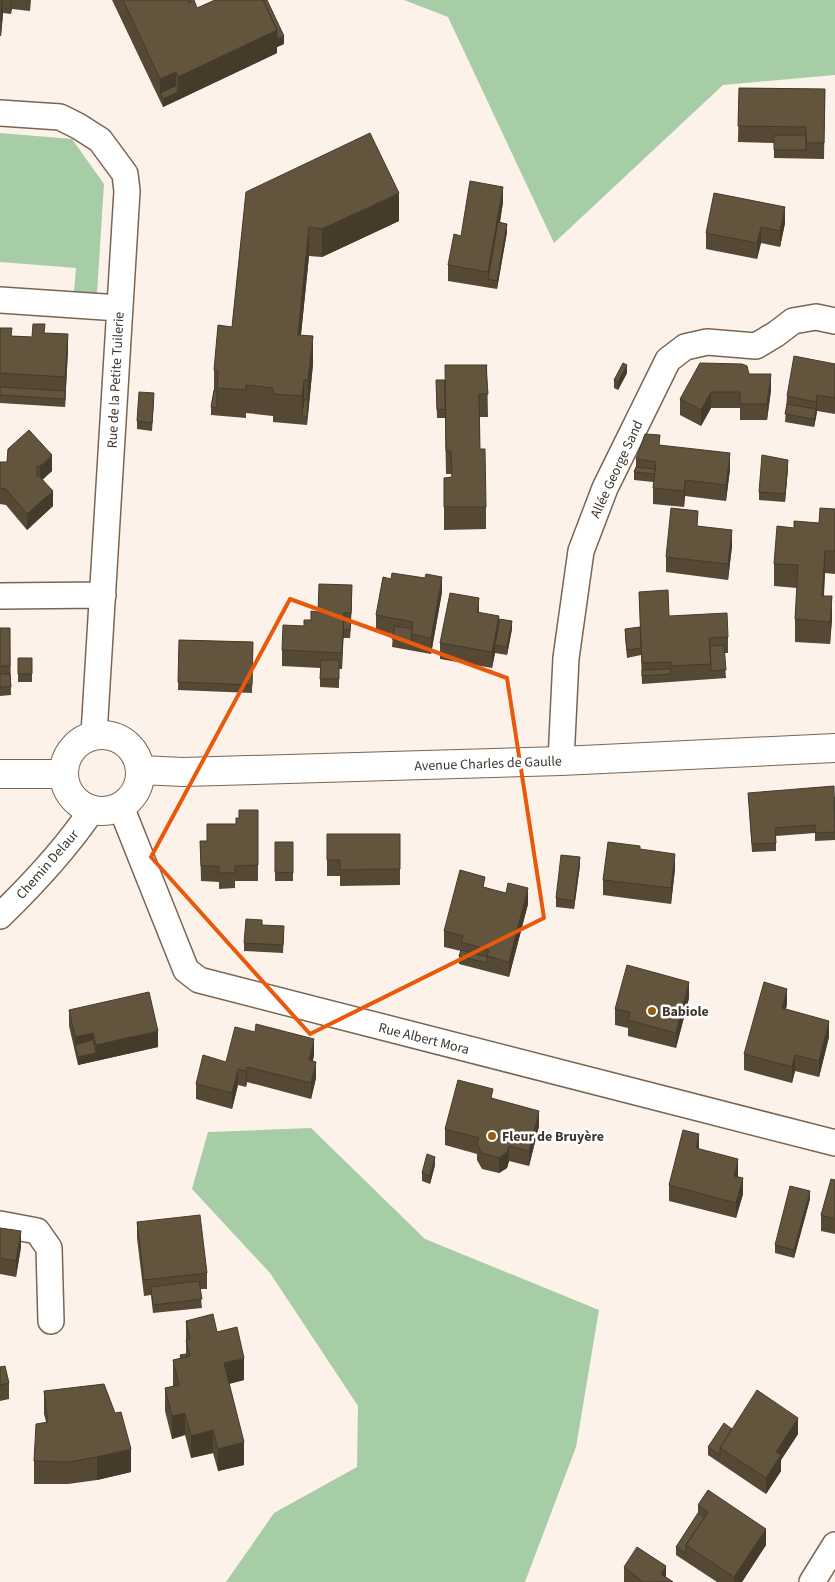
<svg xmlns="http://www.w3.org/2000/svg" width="835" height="1582" viewBox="0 0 835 1582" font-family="'Source Sans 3',sans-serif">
	<rect width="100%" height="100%" fill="#fdf2ea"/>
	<path fill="#a6cda5" d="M404,0H835V75L723,85L554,243L448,17Z
		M0,133L72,139L104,184L97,294L74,292L76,268L0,262Z
		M311,1128L425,1239L599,1310L576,1447L525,1582H226L274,1513L357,1467L358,1406L270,1273L192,1189L208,1132Z"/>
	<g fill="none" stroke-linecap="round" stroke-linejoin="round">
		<g stroke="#7a6552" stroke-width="28">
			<path id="minor" d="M0,113L60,117L78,126L100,140L125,174L127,191L94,734
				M0,300L119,308
				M0,596L103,595
				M561,761L566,658L581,551L605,488L668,360L685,347L707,342L756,346L776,334L793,321L816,317L835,321
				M121,807L186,970L199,980L835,1143
				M0,916C34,883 65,850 92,810
				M0,1224L37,1231L49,1248L51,1321
				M812,1582L835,1545"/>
		</g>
		<g stroke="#7a6552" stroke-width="30">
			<path id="tertiary" d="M64 773a38 38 0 1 1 76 0a38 38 0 1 1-76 0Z
				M141,770L183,772L561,761L835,748
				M0,774H63"/>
		</g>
		<use href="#minor" stroke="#fff" stroke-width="25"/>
		<use href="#tertiary" stroke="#fff" stroke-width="28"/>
	</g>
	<path fill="#554835" d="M0,0H31L30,11L12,9L11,14L3,13L1,36H0Z
		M112,0H192L197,8L284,44L277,47V53L163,107Z
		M739,88L825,89L824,159L774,158V143L738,142Z
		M246,192L399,221L322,257L309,256L301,335L313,364L307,425L273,422V416L246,413V418L211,415V407L214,390V370L232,327Z
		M503,202L500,223L507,232L497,289L448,281V265L461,236Z
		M785,223L780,247L761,243L757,259L706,249V233Z
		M0,328L12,336L32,337L45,333L68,340V349L65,407L0,403Z
		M835,364V414L817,411L814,427L785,422L787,396Z
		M487,365L488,417H480V449L486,507V529L444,530V478L452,477L451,474H446L445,418H437L436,380H445Z
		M627,373L618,390L614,388V380Z
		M749,374L771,390L767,420H740V408H711L701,426L680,415V399Z
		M154,401L152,431L137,429V421Z
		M660,445L730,469L726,501L685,496L684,507L653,504V482L634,480V472L636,467V459Z
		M8,449L52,471L43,479L53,506L27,530L6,505L0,504V462H7Z
		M788,468L785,502L759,500V492Z
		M835,509V574L825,573L824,596L832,619L830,644L795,642V619L797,588L774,586V564L794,528L819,523Z
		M698,526L732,546L728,580L666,572V557Z
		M442,592L431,654L392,647L393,634L376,631V615Z
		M639,592L669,616L728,637V653H724L726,678L642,684L641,655L627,658L625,637V629L640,627Z
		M352,600L350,638H343V634L342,669H339V688L320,687V668L282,666V650L318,612Z
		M479,613L499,619L512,629L507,655L495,653L492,668L440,659V643Z
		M0,628H10L11,695L0,696Z
		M179,640L253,642L252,693L178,690Z
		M18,658H32V682H18Z
		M748,793L835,797V840L815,841V833L776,836V851L752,852Z
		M258,810V881H235V888L219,889V882L201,881L200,841H207L236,824L239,818Z
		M327,834H400V885L340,886V876H327Z
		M275,842H293V881H275Z
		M640,849L675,869L671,904L603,895V880Z
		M580,865L574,909L556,907V898Z
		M485,887L528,904L509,977L459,964V956L461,951L444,947V931Z
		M262,925L284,934L283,953L244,951V943Z
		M689,998L676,1048L628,1036V1028L615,1025V1009Z
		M787,1004L786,1009L829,1037L819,1077L795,1071L792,1083L744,1070V1054Z
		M69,1010L158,1047L78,1065L69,1026Z
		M314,1055L313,1061L316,1078L311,1099L247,1082L246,1087L238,1085L232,1109L196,1099V1084L226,1062Z
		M493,1098L539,1126L529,1166L509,1161L507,1168L499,1173L482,1169L477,1160V1154L445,1145V1129Z
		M699,1149L738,1175V1177L743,1194L736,1218L669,1201V1185Z
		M435,1165L430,1184L422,1181V1173Z
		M835,1180V1234L821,1231V1215Z
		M810,1199L794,1258L775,1253V1245Z
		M137,1222L207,1273V1289H200L202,1308L153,1313L151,1295L144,1296L137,1238Z
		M0,1228L21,1247L16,1277L0,1274Z
		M186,1321L217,1332L244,1380L229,1384L244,1465L218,1471L213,1453L191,1458L185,1435L172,1439L165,1411V1388L173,1386V1360L180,1359V1355L186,1354Z
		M0,1367L9,1383V1399L0,1401Z
		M44,1391L131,1472L97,1480L68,1484H34V1461L46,1422L44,1414Z
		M732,1429L798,1434L781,1460V1471L766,1494L708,1455V1447Z
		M698,1505L766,1545L742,1582H717L676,1555V1547L698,1513Z
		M624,1567L666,1577L673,1582H624Z"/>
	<path fill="#453b2b" d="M3,0V13L1,36V20Z
		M11,0H12L11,14Z
		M277,30L284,36V44L277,47V53L178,100V77Z
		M176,72V93L178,92V100L163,107V99L160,93V79Z
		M503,187V202L490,280L488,279V272Z
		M399,193V221L322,257V229Z
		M785,207V223L780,247V231Z
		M507,224V232L497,289V281Z
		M309,227V256L298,363V335Z
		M761,227V243L757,259V243Z
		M68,334V349L65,407V377Z
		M313,336V364L307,425L308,400V380Z
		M627,365V373L618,390V382Z
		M771,374V390L767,420V404Z
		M304,380V408L302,416V396Z
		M711,392V408L701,426V410Z
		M817,395V411L816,418V402Z
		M816,409V418L814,427V419Z
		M730,453V469L726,501V485Z
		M52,455V471L40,482V466Z
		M788,460V468L785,502V494Z
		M685,480V496L684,507V491Z
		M53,491V506L27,530V514Z
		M732,530V546L728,580V564Z
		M825,551V573L822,618V596Z
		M442,577V592L431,654V638Z
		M352,585V600L350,638V630Z
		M832,596V619L830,644V622Z
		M479,598V614L477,612Z
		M344,613V629L342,669V653Z
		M499,616V632L495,645V653L492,668V652Z
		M512,621V629L507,655V647Z
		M675,854V869L671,904V888Z
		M580,857V865L574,909V901Z
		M528,888V904L509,977V962Z
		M689,982V998L676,1048V1033Z
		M787,989V1004L782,1024V1008Z
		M829,1021V1037L819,1077V1061Z
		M158,1031V1047L78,1065V1057L96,1053V1045Z
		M93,1033V1048L75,1045V1037Z
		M314,1039V1055L309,1076V1060Z
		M795,1055V1071L792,1083V1067Z
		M316,1062V1078L311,1099V1083Z
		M247,1067V1082L246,1087V1071Z
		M238,1069V1085L232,1109V1093Z
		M539,1111V1126L529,1166V1151Z
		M699,1134V1150L696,1148Z
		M509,1146V1161L507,1168L499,1173V1158Z
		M435,1157V1165L430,1184V1176Z
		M738,1159V1175L734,1192V1176Z
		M743,1178V1194L736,1218V1203Z
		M810,1191V1199L794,1258V1250Z
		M21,1231V1247L16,1277V1261Z
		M244,1358V1380L224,1385V1363Z
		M185,1413V1435L172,1439V1416Z
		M798,1418V1434L781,1460V1471L766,1494V1478L776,1452Z
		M213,1430V1453L191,1458V1436Z
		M244,1442V1465L218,1471V1449Z
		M131,1449V1472L97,1480V1457Z
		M766,1529V1545L742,1582H734V1577Z
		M666,1566V1582L661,1574Z"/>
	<path fill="#63543e" stroke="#453b2b" d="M0,0H2L1,20H0Z
		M123,0H188L189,3L194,0L197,8L215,0H263L277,30L178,77L176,72L160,79Z
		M263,0H267L284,36L277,39V30Z
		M176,86L178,92L163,99L160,93Z
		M739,88L825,89L824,143H806V127L738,126Z
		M370,133L399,193L322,229L309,227L298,335L313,336L308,380H304L302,396L273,394V388L246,385V390L217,388L218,371L214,370L218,325L232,327L246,192Z
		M774,135H806V150H774Z
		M470,181L503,187L488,272L448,265L454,234L461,236Z
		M714,193L785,207L780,231L761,227L757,243L706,233Z
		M498,222L507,224L497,281L488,279Z
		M33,324H45L44,333L68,334L65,377L0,373V328H12L11,336L32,337Z
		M794,356L835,364V398L817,395L816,402L787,396Z
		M623,363L627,365L618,382L614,380Z
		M700,363L742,364L747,366L749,374H771L767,404H740V392H711L701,410L680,399Z
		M445,365H487L486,367L488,394H479L480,449H485L486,507H444V478L452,477L451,451H446Z
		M436,380H445V409L437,410Z
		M0,387L65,391V399L0,395Z
		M214,390L217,391V408L211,407Z
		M139,392L154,393L152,423L137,421Z
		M304,400H308L307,417L302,416Z
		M787,404L816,409L814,419L785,414Z
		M29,430L52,455L40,466H37V476H39L53,491L27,514L6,489L0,488V462H7L8,449Z
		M645,434L660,435L659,445L730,453L726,485L685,480L684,491L653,488L656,462L636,459Z
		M762,455L788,460L785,494L759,492Z
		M636,467L655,469L654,474L634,472Z
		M671,508L698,511L697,526L732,530L728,564L666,557Z
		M820,508L835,509V551H825L822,596H832L830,622L795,619L798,565L774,564L777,526L794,528V521L819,523Z
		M392,573L425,578L426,574L442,577L431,638L411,634L413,622L376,615L383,577L391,579Z
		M319,584L352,585L351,613H344L342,653L282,650L283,625L304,626V620H311V611L318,612Z
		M668,590L669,616L727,613L728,637L709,638L711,664L671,666V662L642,663L639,592Z
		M450,593L479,598L477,612L499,616L492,652L440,643Z
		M499,619L512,621L507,647L495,645L499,624Z
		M344,620L351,621L350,630H343Z
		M395,626L412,629L411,642L392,639Z
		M640,627L641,648L627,650L625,629Z
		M0,628H10V666H0Z
		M179,640L253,642L252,685L178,682Z
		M724,645L726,670L711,671L710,646Z
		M18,658H32V674H18Z
		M321,660H339V679H320Z
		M671,669V674L642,676V670Z
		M0,674H10L11,687H0Z
		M834,786L835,832L815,833V825L775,828L776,843L752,844L748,793Z
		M239,810H258V865L235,866V873H219V866H201L200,841H207V824H236V818H239Z
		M327,834H400V869L340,870V860H327Z
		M275,842H293V873L275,872Z
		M608,842L640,846V849L675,854L671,888L603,880Z
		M561,855L580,857L574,901L556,898Z
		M460,870L485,877L483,887L506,893L508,883L528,888L509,962L487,956L489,950L461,942L463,936L444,931Z
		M246,919L262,920V925L284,926L283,945L244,943Z
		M461,950L487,957V963L459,956Z
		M627,965L689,982L676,1033L628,1020L630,1012L615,1009Z
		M764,982L787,989L782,1008L829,1021L819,1061L795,1055L792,1067L744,1054Z
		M149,992L158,1031L96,1045L93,1033L75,1037L69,1010Z
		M256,1024L314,1039L309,1060L316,1062L311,1083L247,1067L246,1071L238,1069L232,1093L196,1084L203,1055L226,1062L235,1027L255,1032Z
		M93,1040L96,1053L78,1057L75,1045Z
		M458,1080L493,1089L491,1098L539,1111L529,1151L509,1146L507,1152L499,1158L482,1153L477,1144L479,1138L445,1129Z
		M683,1130L699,1134L696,1148L738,1159L734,1176L743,1178L736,1203L669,1185Z
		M427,1154L435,1157L430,1176L422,1173Z
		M831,1179L835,1180V1219L821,1215Z
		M790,1186L810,1191L794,1250L775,1245Z
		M200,1215L207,1273L144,1280L137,1222Z
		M0,1228L21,1231L16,1261L0,1258Z
		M199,1281L202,1299L153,1305L151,1287Z
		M213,1314L217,1332L237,1327L244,1358L224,1363L244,1442L218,1449L213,1430L191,1436L185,1413L172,1416L165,1388L179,1385L173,1360L190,1356L186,1340L190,1339L186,1321Z
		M186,1354L187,1357L181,1358L180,1355Z
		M5,1366L9,1383L0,1385V1367Z
		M104,1384L115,1413L121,1412L131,1449L97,1457L68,1462L34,1461L36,1424L48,1422L44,1391Z
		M757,1390L798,1418L776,1452L781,1455L766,1478L720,1448Z
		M724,1423L732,1429L720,1448V1455L708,1447Z
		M708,1490L766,1529L734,1577L686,1545L708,1512L698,1505Z
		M698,1513L705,1517L686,1545V1553L676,1547Z
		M637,1547L666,1566L661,1574L673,1582H643L624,1567Z"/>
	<path fill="none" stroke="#e8590c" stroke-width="4" stroke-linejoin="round" d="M290,599L507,678L544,918L310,1034L151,857Z"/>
	<g fill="#91620d" stroke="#fff" stroke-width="2">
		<circle cx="652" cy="1011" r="5"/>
		<circle cx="492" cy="1136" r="5"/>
	</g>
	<g text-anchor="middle" stroke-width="5" stroke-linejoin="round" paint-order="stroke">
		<g font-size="14" fill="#3e352c" stroke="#fff">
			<text transform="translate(115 380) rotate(-87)" y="5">Rue de la Petite Tuilerie</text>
			<text transform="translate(616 469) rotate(-65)" y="5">Allée George Sand</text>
			<text transform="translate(488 763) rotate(-2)" y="5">Avenue Charles de Gaulle</text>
			<text transform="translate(47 864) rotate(-49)" y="5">Chemin Delaur</text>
			<text transform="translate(424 1038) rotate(14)" y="5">Rue Albert Mora</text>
		</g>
		<g font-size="14" font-weight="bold" fill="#3e352c" stroke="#fff" text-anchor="start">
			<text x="662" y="1016">Babiole</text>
			<text x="502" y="1141">Fleur de Bruyère</text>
		</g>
	</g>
</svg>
